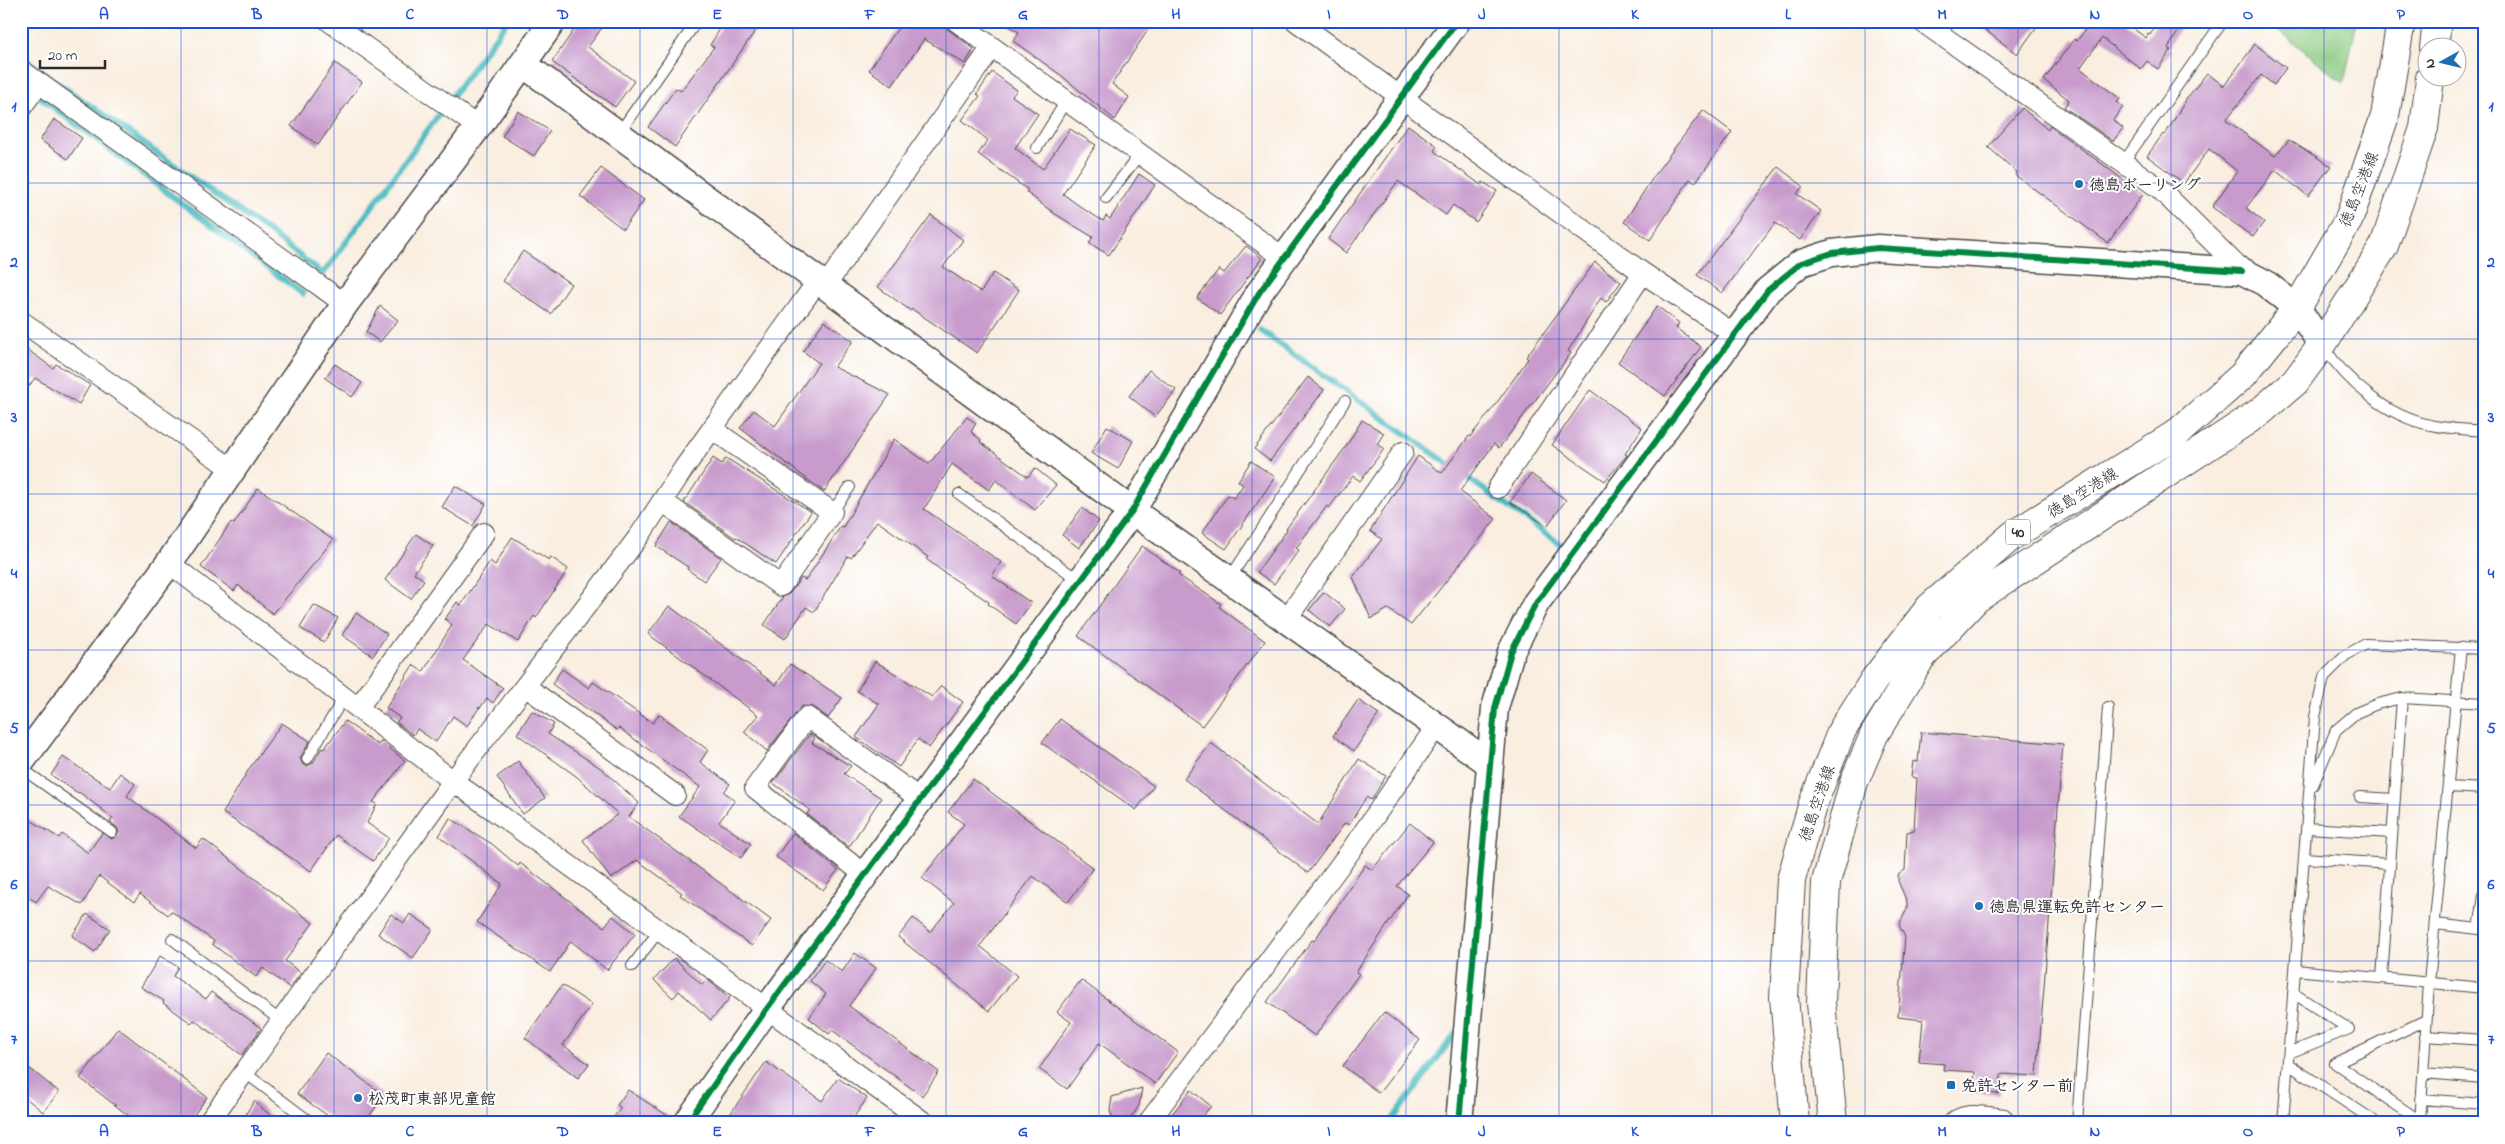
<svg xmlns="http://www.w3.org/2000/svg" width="2505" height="1144" viewBox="0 0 2505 1144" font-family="'Indie Flower','Klee One',sans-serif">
	<rect width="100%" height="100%" fill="#fff"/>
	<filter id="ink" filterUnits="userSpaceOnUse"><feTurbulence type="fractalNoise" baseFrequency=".02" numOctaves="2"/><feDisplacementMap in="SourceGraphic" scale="10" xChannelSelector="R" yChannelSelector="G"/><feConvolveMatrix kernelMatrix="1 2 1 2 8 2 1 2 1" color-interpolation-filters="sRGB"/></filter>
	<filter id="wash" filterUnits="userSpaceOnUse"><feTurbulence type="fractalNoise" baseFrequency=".0096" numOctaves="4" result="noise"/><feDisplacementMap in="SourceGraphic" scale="20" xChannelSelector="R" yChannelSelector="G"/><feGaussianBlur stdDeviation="1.12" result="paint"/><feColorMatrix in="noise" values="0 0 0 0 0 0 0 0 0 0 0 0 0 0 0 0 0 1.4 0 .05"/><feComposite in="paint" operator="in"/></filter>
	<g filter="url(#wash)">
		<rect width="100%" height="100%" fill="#f9eee0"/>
		<path fill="#89c87f" stroke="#5a7a55" d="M2267,21H2357L2344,83Z"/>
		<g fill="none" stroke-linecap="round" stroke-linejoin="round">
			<path stroke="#4cbbc2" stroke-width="6" d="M21,57L269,232L323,274L507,21
				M21,83L303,294
				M1260,330L1454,468
				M1462,474L1563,546
				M1390,1123L1455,1034"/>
		</g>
		<g id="blocks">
			<path fill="#c89bcc" d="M580,21H607L588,47L634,81L615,107L552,62Z
				M725,21H762L675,147L648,127L676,88L681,91L714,47L710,45Z
				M896,21H937L974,49L965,64L924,39L892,86L869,70L901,24Z
				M1001,21H1154L1112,84L1129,97L1115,120L1062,76L1013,41L1019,32Z
				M1973,21H2041L2017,54Z
				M2080,21H2123L2146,38L2148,34L2150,35L2159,21H2185L2168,48L2171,50L2158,69L2147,61L2141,69L2102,38L2080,68L2120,99L2117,102L2123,107L2113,120L2123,128L2113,141L2064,107L2069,100L2044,80L2074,39L2077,41L2087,27Z
				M2255,44L2286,68L2274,85L2261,75L2226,120L2275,156L2289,140L2331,166L2308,196L2275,170L2246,208L2264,222L2253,237L2212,207L2237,171L2209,149L2184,183L2147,156L2163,134L2165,135L2187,98L2207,73L2224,86Z
				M335,63L362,82L318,145L291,126Z
				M992,72L1017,90L1012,96L1038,114L1015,148L1043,169L1070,129L1096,145L1063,194L1085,210L1103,221L1106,216L1110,219L1139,174L1155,185L1109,255L1089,243L1093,237L1055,214L1026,192L1028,190L978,154L988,140L962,120L980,96L977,94Z
				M2022,108L2048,130L2050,126L2143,194L2108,243L2015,175L2017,172L1988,147Z
				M1703,110L1732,132L1695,183L1690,179L1650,240L1624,222L1658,170Z
				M518,111L550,131L534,156L502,136Z
				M54,119L82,138L68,159L40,140Z
				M1408,125L1437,146L1434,151L1481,185L1483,182L1497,191L1476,222L1453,205L1446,215L1398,181L1346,253L1328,239Z
				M1778,167L1803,186L1797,194L1821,211L1800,240L1775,223L1722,293L1697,275Z
				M601,168L644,200L623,229L580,196Z
				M931,215L963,240L943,267L981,292L993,273L1019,290L977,353L912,309L911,311L878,287Z
				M1246,246L1262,258L1220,315L1197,298L1219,269L1224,273Z
				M523,251L571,284L551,314L503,281Z
				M1595,262L1621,282L1606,302L1601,298L1568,351L1571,353L1499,448L1494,444L1460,491L1496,519L1411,625L1388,609L1371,619L1353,577L1382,539L1370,531L1418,456L1442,473L1469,436L1470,437L1493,408L1528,359L1526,357Z
				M380,306L398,320L380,342L366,332Z
				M1657,306L1679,323L1676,328L1701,347L1665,396L1618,362Z
				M824,321L853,341L834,367L889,394V396L824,492L740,428L754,410L775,426L819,363L803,351Z
				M21,345L53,368L56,364L90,385L79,404L35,378L21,397Z
				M335,364L362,383L352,397L325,378Z
				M1149,370L1176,390L1155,417L1129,396Z
				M1308,377L1324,390L1270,461L1254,449Z
				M1590,390L1642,428L1625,454L1627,455L1605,481L1552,445Z
				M967,417L976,423L971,432L981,440L980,442L1028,477L1035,468L1056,485L1035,510L996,480L989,490L952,464L924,509L1001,562L992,576L1031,603L1016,624L988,604L989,602L945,573L926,559L928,557L877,521L851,558L848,556L814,612L806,607L785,639L764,625L782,598L790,593L801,578L806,580L841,526L843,527L894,439L929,464Z
				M1362,420L1384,433L1377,444L1384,449L1360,481L1353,476L1329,508L1327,506L1296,548L1299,550L1274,584L1257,572L1287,530L1286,529L1345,448Z
				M1107,426L1133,441L1118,469L1091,453Z
				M713,458L722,464L726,458L811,512L776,564L736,537L735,538L684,502Z
				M1251,461L1275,477L1226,549L1202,533L1228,495L1234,498L1243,485L1238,481Z
				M1531,474L1566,500L1547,526L1510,502Z
				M455,486L486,504L473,526L442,507Z
				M258,488L333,540L273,614L238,585L234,591L201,567L231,522L234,524Z
				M1082,508L1099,521L1079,548L1062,535Z
				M671,522L721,558L704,581L687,569L688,567L656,546Z
				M416,534L433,546L414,573L424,580L411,599L385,580Z
				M512,537L549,560L551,557L568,569L536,618L534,616L518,642L489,624L463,660L503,688L493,703L487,698L480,708L478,707L479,708L467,726L453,716L436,742L417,729L413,735L396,722L400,718L386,708L413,665L423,672L452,625L445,619L457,602L461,605L490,561L495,565Z
				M1142,546L1180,573L1178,575L1221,604L1219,607L1265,641L1202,726L1078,636Z
				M1324,592L1345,609L1330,627L1309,610Z
				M314,605L338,618L324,642L300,628Z
				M669,606L776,685L790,664L842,698L828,718L814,707L802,706L767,751L744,732L758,715L648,634Z
				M356,613L387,634L373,656L342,635Z
				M875,661L932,697L941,686L963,702L929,748L918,739L899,767L856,737L879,704L857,691Z
				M562,669L589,688L593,682L653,723L659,714L708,750L700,762L730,784L724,792L735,800L719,822L751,844L741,858L679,816L700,787L619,728L617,730L552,684Z
				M1358,700L1379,714L1354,751L1333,736Z
				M532,711L554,724L548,734L602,769L639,803L629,817L771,920L752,946L680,895L682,893L637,860L611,879L583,840L618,814L576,776L517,734Z
				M1060,719L1154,786L1136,810L1042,743Z
				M345,721L378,745L381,741L405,761L373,802L377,804L367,823L389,838L373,861L336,835L311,871L223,813L249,769L282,723L310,741L300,758L303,765L307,766L313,763L322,748L324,749Z
				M1921,732L2063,744L2037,1076L2001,1074L1999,1094L1973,1092L1975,1072L1943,1070L1944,1064L1919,1062L1923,1020L1898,1017L1905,937L1899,925L1907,909V902L1898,881V875L1905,870L1907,832L1914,830L1917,778L1911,777L1913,761L1918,762Z
				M810,734L815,738L812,743L851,766L844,774L881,798L849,847L807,814L810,810L773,783Z
				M1211,743L1318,824L1359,759L1386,776L1371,800L1366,797L1349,825L1345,823L1308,873L1184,779Z
				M63,757L110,788L120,773L135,784L127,796L196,848L203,839L313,923L285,961L301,973L290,988L263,968L256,977L212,944L214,941L171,911L168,915L140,894L134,902L99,876L82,905L48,886L36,902L21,891V814L59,838L62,834L88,853L102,833L112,839L119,833L118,829L110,822L113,818L79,792L78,793L51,775Z
				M518,761L545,798L523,814L497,777Z
				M973,779L1093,868L1068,902L1033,876L980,946L1017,976L989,1011L898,937L913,918L930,932L954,903L922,878L964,824L948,812Z
				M450,818L492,844L518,866L520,863L604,927L613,916L635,934L607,970L571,941L550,972L477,922L502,884L439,836Z
				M1410,823L1433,842L1397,886L1408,894L1356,972L1359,974L1315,1036L1267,1002L1312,940L1314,941L1365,865L1372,870Z
				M793,833L838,870L823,890L776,857Z
				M87,914L110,929L95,952L72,936Z
				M391,914L404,923L410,914L433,929L413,958L378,934Z
				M855,953L876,968L849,1006L939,1072L922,1096L832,1030L829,1034L809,1018L826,994L810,981L825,960L842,972Z
				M160,956L178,967L173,976L206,999L211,992L261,1028L242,1055L194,1020L191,1023L163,1003L164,1001L141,987Z
				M674,958L702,985L707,979L730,998L711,1020L679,991L673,998L654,980Z
				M1081,980L1178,1052L1155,1084L1099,1043L1067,1089L1039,1069L1071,1022L1057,1012Z
				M562,985L592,1005L563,1045L589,1064L578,1078L525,1038Z
				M1384,1012L1420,1040L1379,1093L1343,1066Z
				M118,1028L207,1097L188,1123H138L80,1078Z
				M326,1053L384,1095L365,1123H338L297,1094Z
				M766,1062L822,1101L838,1078L867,1098L850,1123H724Z
				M29,1068L59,1092L43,1112L21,1094V1078Z
				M1142,1088L1139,1106L1127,1123H1115L1110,1111L1112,1097Z
				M628,1090L673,1119L672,1123H609L621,1108L617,1105Z
				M1191,1090L1211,1106L1197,1123H1165Z
				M254,1101L279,1123H240Z"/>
		</g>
	</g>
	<g filter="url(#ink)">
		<use href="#blocks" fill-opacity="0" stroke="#4a4846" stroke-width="1"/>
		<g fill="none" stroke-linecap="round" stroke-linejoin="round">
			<g stroke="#4a4846" stroke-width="12">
				<path id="service" d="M619,133L697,21
					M1037,148L1066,101
					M2123,163L2223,21
					M1106,198L1140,154
					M2324,347C2347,382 2387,416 2430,425C2447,429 2466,429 2484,431
					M959,494L1080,581
					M832,512L850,487
					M1230,578L1345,401
					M307,759L344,697
					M21,768L112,832
					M2313,785L2336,730L2356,713L2377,704L2402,698L2484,703
					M2448,787L2484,789
					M2360,797L2395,799
					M2307,828L2392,833
					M2484,829V839
					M2304,858L2390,864
					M2435,924L2479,929L2484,895
					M172,939L281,1021
					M632,966L659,931
					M2295,970L2484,988
					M2382,978L2402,698
					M2425,1036L2484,1040
					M2289,1053L2349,1029L2293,993
					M2288,1064L2373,1120L2366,1123
					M244,1072L312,1123
					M2423,1073L2484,1078
					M2421,1099L2484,1104
					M2420,1121L2335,1063L2426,1020
					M1947,1123C1960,1105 1985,1112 2005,1114L2012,1123
					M2077,1123L2108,707
					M2283,1123L2315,717L2324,677L2346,655L2366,644L2484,649
					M2420,1123L2429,983L2461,647"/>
			</g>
			<g stroke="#4a4846" stroke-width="22">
				<path id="minor" d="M329,21L478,127
					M956,21L1284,258
					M1296,21L1643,273L1734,334
					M1921,21L2159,188L2242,271
					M21,70L345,304
					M21,108L39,83
					M826,285L992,47
					M21,321L232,469
					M1498,488L1643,273
					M662,501L781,586L832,512L712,429
					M169,563L453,781L925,1123
					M1286,620L1403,452
					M525,686L675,795
					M358,708L484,533
					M865,875L755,788L807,717L920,799
					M208,1123L453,781L640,535L684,468L817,282
					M1148,1123L1352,849L1436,727"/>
			</g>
			<g stroke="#4a4846" stroke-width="29">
				<path id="tertiary" d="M523,64L1132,511L1489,763
					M21,762L169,563L345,304L478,127L553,21
					M687,1123L766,1010L1132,511L1259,293L1457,21
					M1459,1123L1495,708L1511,652L1536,603L1768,290L1801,263L1832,253L1878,248L2242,271L2265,283L2297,308L2322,345"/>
			</g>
			<g stroke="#4a4846" stroke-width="30">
				<path id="primary" d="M2434,48L2437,21
					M1795,1123L1784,997L1791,880L1812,806L1842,730L1874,680L1930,607L2013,535L2176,434L2243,375L2297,308L2349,219L2385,116L2401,21
					M1833,1123L1821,1003L1826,882L1854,782L1874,735L1921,658L1976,599L2260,412L2295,382L2322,345L2384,246L2424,128L2430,78"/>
			</g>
			<use href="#service" stroke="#fff" stroke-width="10"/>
			<use href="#minor" stroke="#fff" stroke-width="20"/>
			<use href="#tertiary" stroke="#fff" stroke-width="26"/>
			<use href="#primary" stroke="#fff" stroke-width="28"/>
			<g stroke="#fff" stroke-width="9">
				<path id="cycleway" d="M687,1123L766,1010L1132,511L1259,293L1457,21
					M1459,1123L1495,708L1511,652L1536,603L1768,290L1801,263L1832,253L1878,248L2242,271"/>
			</g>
			<use href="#cycleway" stroke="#00873e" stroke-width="6"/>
		</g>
	</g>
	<path fill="none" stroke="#1d4ed8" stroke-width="1" stroke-opacity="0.55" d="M181,21V1123M334,21V1123M487,21V1123M640,21V1123M793,21V1123M946,21V1123M1099,21V1123M1252,21V1123M1406,21V1123M1559,21V1123M1712,21V1123M1865,21V1123M2018,21V1123M2171,21V1123M2324,21V1123M21,183H2484M21,339H2484M21,494H2484M21,650H2484M21,805H2484M21,961H2484"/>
	<g fill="#1f6fb2" stroke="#fff" stroke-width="2">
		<circle cx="2079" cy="184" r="5"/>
		<circle cx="1979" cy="906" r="5"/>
		<rect x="1946" y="1080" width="10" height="10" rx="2.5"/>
		<circle cx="358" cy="1098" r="5"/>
	</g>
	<g text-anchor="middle" stroke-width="4" stroke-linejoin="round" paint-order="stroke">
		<rect fill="#fff" stroke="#6b6b6b" stroke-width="1" x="2005.5" y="519.5" width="25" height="25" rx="4"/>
		<g font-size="15" font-weight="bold" fill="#2b2b2b">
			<text x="2018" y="537">40</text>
		</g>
		<g font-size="16" font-weight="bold" fill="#2b2b2b" stroke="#fff" text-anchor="start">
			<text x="2089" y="190">徳島ボーリング</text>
			<text x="1989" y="912">徳島県運転免許センター</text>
			<text x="1961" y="1091">免許センター前</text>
			<text x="368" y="1104">松茂町東部児童館</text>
		</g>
		<g font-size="16" fill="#2b2b2b" stroke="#fff">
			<text transform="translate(2358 189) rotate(-68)" y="6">徳島空港線</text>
			<text transform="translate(2082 492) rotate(-32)" y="6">徳島空港線</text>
			<text transform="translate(1816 803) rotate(-71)" y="6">徳島空港線</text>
		</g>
	</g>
	<rect width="2505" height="1144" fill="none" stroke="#fff" stroke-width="55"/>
	<g transform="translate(2442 62) rotate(262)"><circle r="24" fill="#ffffff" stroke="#aaaaaa"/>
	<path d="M0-4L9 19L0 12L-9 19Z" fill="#1f6fb2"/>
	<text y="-8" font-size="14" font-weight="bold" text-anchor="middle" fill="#2b2b2b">N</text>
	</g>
	<path d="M40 60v8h65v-8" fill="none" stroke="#2b2b2b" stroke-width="2.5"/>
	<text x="48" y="60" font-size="15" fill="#2b2b2b" stroke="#ffffff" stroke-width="4" paint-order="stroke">20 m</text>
	<rect x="28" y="28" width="2450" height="1088" fill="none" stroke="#1d4ed8" stroke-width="2"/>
	<g font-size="16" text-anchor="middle" font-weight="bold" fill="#1d4ed8">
		<text x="104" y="19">A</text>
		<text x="257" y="19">B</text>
		<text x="410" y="19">C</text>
		<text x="563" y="19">D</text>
		<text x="717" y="19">E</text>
		<text x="870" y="19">F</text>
		<text x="1023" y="19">G</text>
		<text x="1176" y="19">H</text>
		<text x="1329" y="19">I</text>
		<text x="1482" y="19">J</text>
		<text x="1635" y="19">K</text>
		<text x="1788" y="19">L</text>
		<text x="1942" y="19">M</text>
		<text x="2095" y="19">N</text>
		<text x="2248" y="19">O</text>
		<text x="2401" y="19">P</text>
		<text x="14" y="111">1</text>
		<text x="2491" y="111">1</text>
		<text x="14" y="267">2</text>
		<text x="2491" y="267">2</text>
		<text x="14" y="422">3</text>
		<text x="2491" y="422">3</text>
		<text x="14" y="578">4</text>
		<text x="2491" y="578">4</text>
		<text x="14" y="733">5</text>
		<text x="2491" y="733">5</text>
		<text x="14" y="889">6</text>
		<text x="2491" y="889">6</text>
		<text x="14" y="1044">7</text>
		<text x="2491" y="1044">7</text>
		<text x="104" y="1136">A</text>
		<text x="257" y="1136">B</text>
		<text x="410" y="1136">C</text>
		<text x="563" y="1136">D</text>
		<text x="717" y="1136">E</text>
		<text x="870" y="1136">F</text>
		<text x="1023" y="1136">G</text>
		<text x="1176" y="1136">H</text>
		<text x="1329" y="1136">I</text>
		<text x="1482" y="1136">J</text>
		<text x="1635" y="1136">K</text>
		<text x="1788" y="1136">L</text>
		<text x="1942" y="1136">M</text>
		<text x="2095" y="1136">N</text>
		<text x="2248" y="1136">O</text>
		<text x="2401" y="1136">P</text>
	</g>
</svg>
